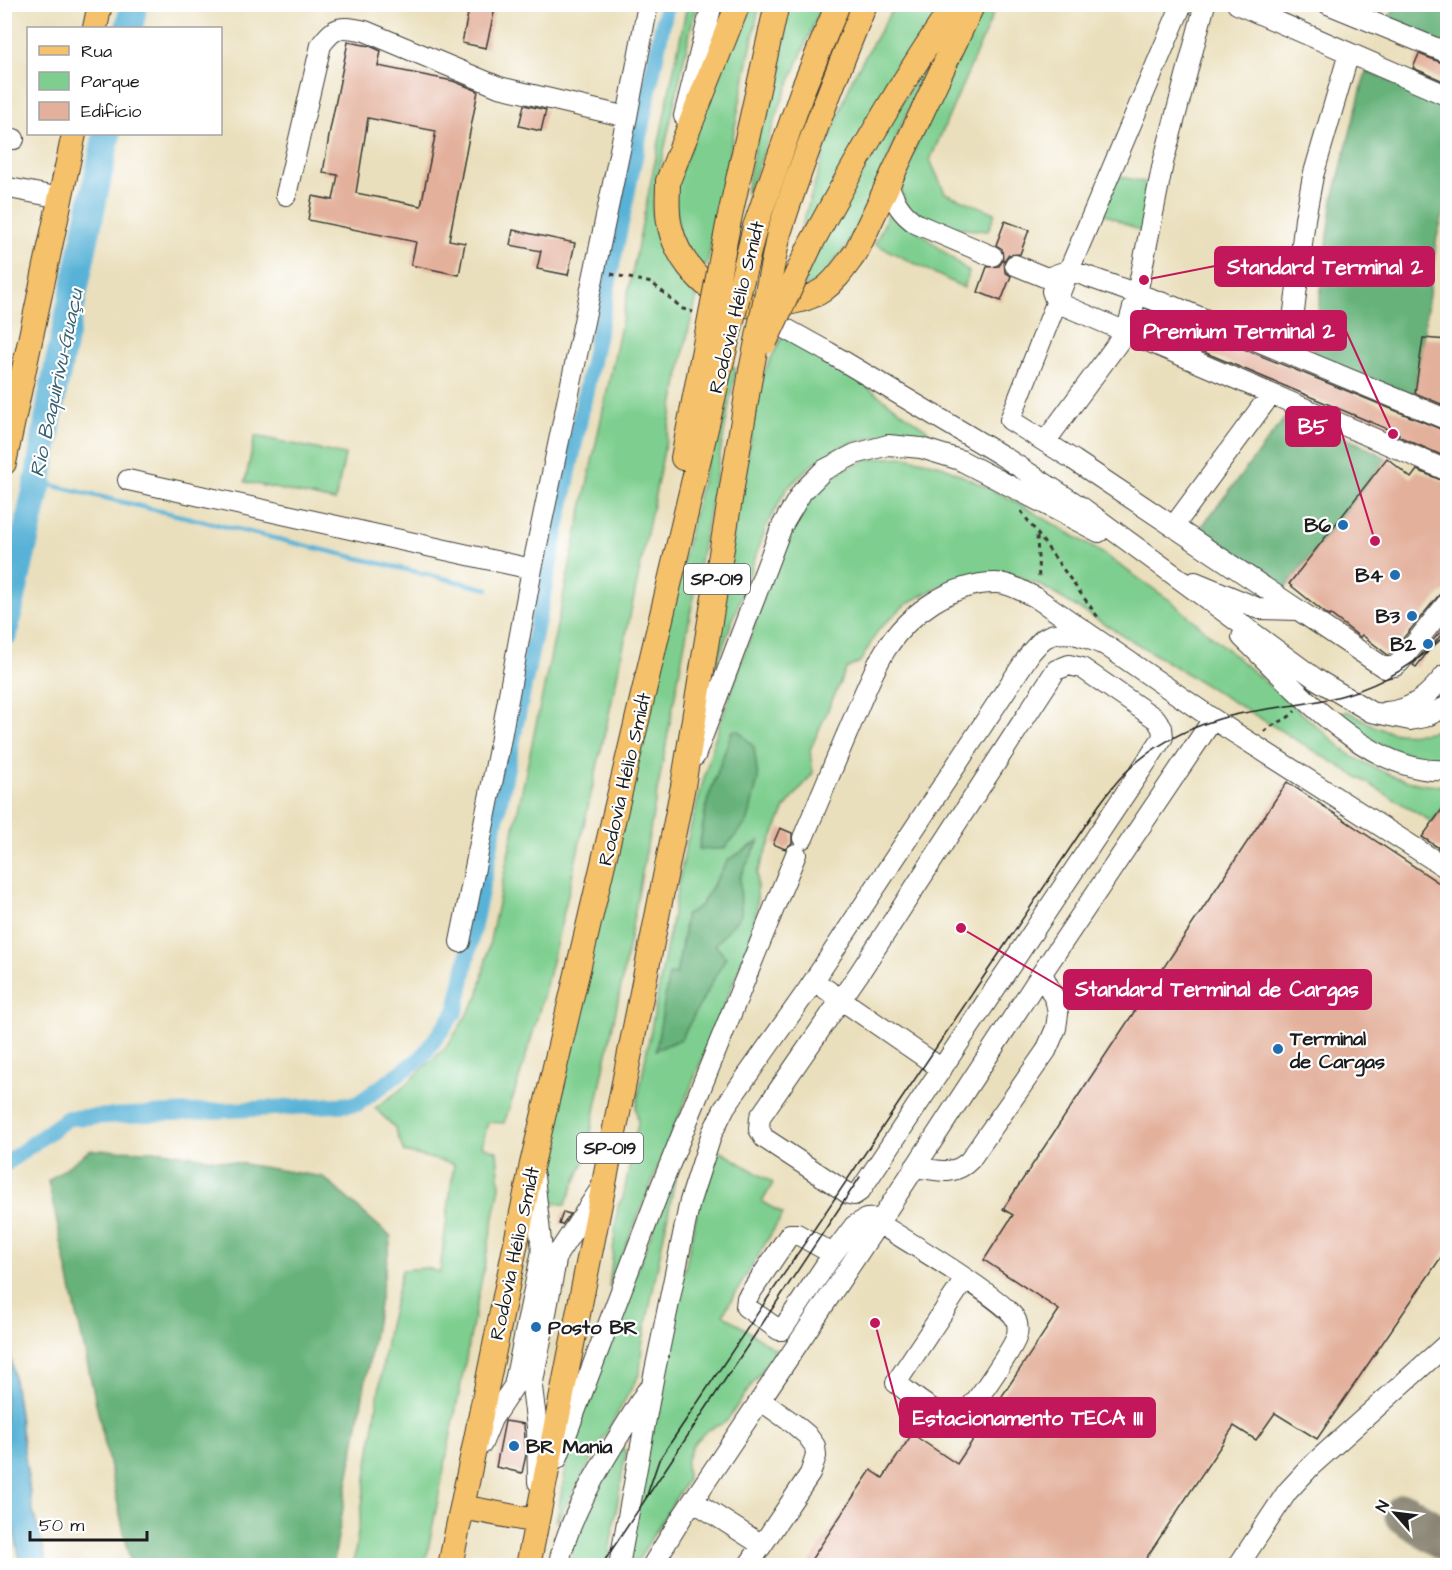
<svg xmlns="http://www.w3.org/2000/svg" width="1452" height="1570" viewBox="0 0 1452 1570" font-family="'Architects Daughter',sans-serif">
	<rect width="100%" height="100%" fill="#fff"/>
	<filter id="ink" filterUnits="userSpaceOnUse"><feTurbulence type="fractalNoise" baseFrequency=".0167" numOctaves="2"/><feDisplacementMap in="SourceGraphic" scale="12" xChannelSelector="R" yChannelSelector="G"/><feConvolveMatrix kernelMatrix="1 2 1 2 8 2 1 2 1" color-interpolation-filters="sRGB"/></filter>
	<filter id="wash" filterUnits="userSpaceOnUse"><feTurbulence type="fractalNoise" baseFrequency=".008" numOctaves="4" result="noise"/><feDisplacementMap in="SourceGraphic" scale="24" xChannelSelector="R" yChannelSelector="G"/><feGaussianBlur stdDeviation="1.35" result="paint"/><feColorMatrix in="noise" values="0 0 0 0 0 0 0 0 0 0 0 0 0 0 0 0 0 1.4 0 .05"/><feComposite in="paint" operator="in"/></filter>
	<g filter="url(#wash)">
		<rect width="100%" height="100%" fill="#eadfbc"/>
		<path fill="#7ecf8f" stroke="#4d7656" stroke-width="1.5" fill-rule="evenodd" d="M687,5H696L652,205L657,238L672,273L697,297L688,332C654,499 621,667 582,833C560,930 538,1029 504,1123L488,1122L482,1146L497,1151L500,1187L425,1565L353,1566L388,1330L402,1270L426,1268L440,1272L454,1164L404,1152L395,1128L375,1108L400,1090L448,1045L478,997L633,269Z
			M745,5H759L758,12L707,265H698L682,245L673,192Z
			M782,5H822L783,98L750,189L746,193Z
			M895,5H948L812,224L801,229L825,150L853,77Z
			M980,5H997L930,160L945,193L995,213L988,231C948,226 900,232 901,179Z
			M936,45L871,197L848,244L827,271L815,283L802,287L817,246Z
			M1117,176L1153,184L1144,233L1101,212Z
			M891,209L969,272L964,288L875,244Z
			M783,335L819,353L965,457L926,440L903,437H875L845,445L812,464L786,490L767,525L716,666L708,665L763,374Z
			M729,366L736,368L621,986L585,1160L565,1205L541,1199L592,945Z
			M255,436L345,455L335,501L245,482Z
			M905,457L938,464L1013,500L1099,551L1171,601L1350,755C1380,771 1413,789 1447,785V807L1442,808L1432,822L1040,585L1011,575L967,578L936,588L905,605L879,629L860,662L846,669L810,750L813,773L785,808L757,873V907L751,939L609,1288L618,1205L623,1198L638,1123L636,1108L686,845L714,741L783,543L801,510L821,484L845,469L869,459ZM732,731L699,848L707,802ZM758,843L740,877L741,915L715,945L725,957L681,1039L669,974L676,975L684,933L685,916L701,905L728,860Z
			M1346,711C1357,715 1366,722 1376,727C1398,737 1425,734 1447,728V758C1413,757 1385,752 1358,730C1351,725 1344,722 1342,713Z
			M713,1152H722L773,1183L762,1202L783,1214L723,1314L776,1350L726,1422L706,1431L692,1446L686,1462L687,1480L637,1562L629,1561L624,1555L708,1160Z
			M677,1169L642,1345L640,1373L556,1523L572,1434Z
			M622,1447L626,1452L607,1565L570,1566L574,1538L590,1502Z"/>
		<path fill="#66b27a" stroke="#41674b" stroke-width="1.5" d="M1397,5H1447V50L1388,19Z
			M1366,71L1447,106V201L1437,237L1415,396L1312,357L1333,199Z
			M1291,410L1387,458L1284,590L1196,534Z
			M738,730L754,747L758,779L748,821L724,849H699L707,802L732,731Z
			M759,841L740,877L741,915L715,945L726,957L681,1039L656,1050L669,974L676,975L684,933L685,916L701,905L728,860Z
			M90,1150L163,1151L323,1177L391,1237L333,1565H131L48,1181Z"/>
		<path fill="#59b2d7" stroke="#3a677a" stroke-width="1.5" d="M5,1315L32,1507L48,1565H21L5,1489Z"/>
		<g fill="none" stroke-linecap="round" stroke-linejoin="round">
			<path stroke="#59b2d7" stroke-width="4.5" d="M38,482L488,589"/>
			<path stroke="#59b2d7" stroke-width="16" d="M4,1165L68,1118L357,1104L421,1058L456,1011L667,4"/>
			<path stroke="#59b2d7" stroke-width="28" d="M129,28L134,4
				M4,633L38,482L53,391L107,134"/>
			<path stroke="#837e6c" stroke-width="42" d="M1405,1514L1448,1541"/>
		</g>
		<g id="blocks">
			<path fill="#e3b09b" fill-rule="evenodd" d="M470,4H496L486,48L462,43Z
				M348,42L370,46L381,51L378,66L453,81L478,91L449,240L465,243L459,275L411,265L416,242L308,220L312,196L333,200L338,175L323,173L330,130ZM368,118L436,131L421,206L356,193Z
				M1419,54L1448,65V83L1413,68Z
				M524,105L546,110L541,131L519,126Z
				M1005,221L1029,230L1020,254L1008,255L1004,261L1005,272L1011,276L1001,301L978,292L987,267L999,266L1003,260L1002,249L996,245Z
				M513,230L575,243L568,275L537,269L541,251L510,245Z
				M1148,310L1448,432V458L1398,436L1399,434L1142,326Z
				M1423,338L1448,340V407L1415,393Z
				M1387,458L1411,478L1417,470L1448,483V590L1439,595L1391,653L1388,655L1362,635L1360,637L1331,615L1329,616L1289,584Z
				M1448,622V626L1416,667L1413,665Z
				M1287,782L1448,889V1247L1317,1439L1275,1413L1256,1440L1234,1426L1141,1566H807L871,1470L883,1478L912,1434L957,1464L1059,1310L984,1260L1013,1215L1003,1209Z
				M1448,801V854L1422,837Z
				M780,828L792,833V843L785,849L773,844Z
				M563,1212L570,1214L562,1225L559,1224Z
				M505,1421L524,1424L526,1455L522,1473L496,1467Z"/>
		</g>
	</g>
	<g filter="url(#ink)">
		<use href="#blocks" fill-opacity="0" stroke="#3b3934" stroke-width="1.5"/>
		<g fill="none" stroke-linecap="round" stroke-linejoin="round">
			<g stroke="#3b3934" stroke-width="22">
				<path id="minor" d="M1182,4L1069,270L1010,420L1074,460L1385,668L1395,666L1400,662L1448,602
					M1237,4L1448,96
					M1328,4L1448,53
					M684,116L712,4
					M4,137L14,139
					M888,184C895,202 901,214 917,224L992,256
					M4,187L61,198
					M286,195L321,45C336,25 341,26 365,31L499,87L627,117
					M1015,265L1047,278L1069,270L1180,309L1448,420
					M1052,291L1056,302C1187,358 1318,413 1448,471
					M763,316L828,352L1001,455L1084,509L1316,679L1371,712L1410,720L1425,717L1448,706
					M1289,354L1305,219L1313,176L1349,53
					M1045,442L1126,332L1137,294L1163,163L1205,4
					M128,480L532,569
					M1173,527L1271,394
					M1195,582L1260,609L1298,610
					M1242,637C1293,686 1370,777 1448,770
					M1069,665L1082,668L1156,719L1162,728L1163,737L860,1191L854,1195L849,1194L764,1138L759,1129L760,1117L860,972L1056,670Z
					M1386,712C1412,711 1430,694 1445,675
					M695,756L782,526L802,492L824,470L855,454L888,445L921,448L960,460L1099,532
					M803,838C817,804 832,770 846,736C859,707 870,675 886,649C909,613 953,582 997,583C1010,583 1023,592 1035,597L1213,719L1448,869
					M460,942L498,754L532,569L627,117L648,4
					M814,981L942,1069
					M915,1167C937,1170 954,1177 970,1160L1046,1051L1056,1028L1058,1014L1056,1002L1042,973
					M878,1223C901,1237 1009,1302 1016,1320C1018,1325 1018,1332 1016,1338C1012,1349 980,1397 971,1406C967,1411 961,1414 956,1415C935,1417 912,1394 896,1383L965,1279
					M833,1254L797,1234H790L747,1298L746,1307L779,1330H782L833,1254L854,1226L866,1219L882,1218
					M482,1444L492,1419L514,1386L542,1251L534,1176
					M557,1459L659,1191L796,854
					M538,1482L537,1427L532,1387L557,1255L601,1188
					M693,1501L762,1545
					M558,1566C573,1502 613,1447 646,1392
					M619,1566L653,1380L690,1201L712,1133L725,1107L807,991L1031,652C1035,648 1040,641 1045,638C1064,627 1084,637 1102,644
					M652,1566L684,1514L882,1218L1042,973L1213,719
					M748,1566L810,1474L816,1456L815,1446L807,1435L794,1424L760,1400
					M1238,1566L1287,1492L1311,1466L1448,1343"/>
			</g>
			<g stroke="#3b3934" stroke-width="26">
				<path id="major" d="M738,4L668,181C668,197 666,212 670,227C678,261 705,291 738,303C760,310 804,303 823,290C837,280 846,265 856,252L973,4
					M95,28L100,4
					M729,220L777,4
					M755,227L803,89L838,4
					M779,233C804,155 834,80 865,4
					M811,244C855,162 901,81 955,4
					M683,458L702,360
					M4,463L74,134
					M462,1507L536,1521
					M450,1566L532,1164L721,365
					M528,1566L683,786L751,371"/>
			</g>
			<path stroke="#3b3934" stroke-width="3" stroke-dasharray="4.5 4.5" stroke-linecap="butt" d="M611,274L652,283L683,309L693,312
				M1021,511L1100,620
				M1037,536L1039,580
				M1264,732C1274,722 1286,722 1295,711"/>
			<use href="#minor" stroke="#fff" stroke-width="20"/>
			<use href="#major" stroke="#f5c16b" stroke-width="24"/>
			<path stroke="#1c1c1c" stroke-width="1.5" d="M646,1498L659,1460L1099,805C1107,794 1115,783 1125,773C1149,748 1185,729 1219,719C1259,707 1304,707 1344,695C1383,684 1420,662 1448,632
				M601,1566L860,1177"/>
			<g stroke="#3b3934" stroke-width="26" stroke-linecap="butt">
				<path id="major-bridge" d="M765,342L811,244
					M702,360L729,220
					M721,365L755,227
					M751,371L779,233"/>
			</g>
			<use href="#major-bridge" stroke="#f5c16b" stroke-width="24"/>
		</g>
	</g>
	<g fill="#1f6fb2" stroke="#fff" stroke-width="2">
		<circle cx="1343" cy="525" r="6"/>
		<circle cx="1395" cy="575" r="6"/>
		<circle cx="1412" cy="616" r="6"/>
		<circle cx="1428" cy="644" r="6"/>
		<circle cx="1278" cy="1049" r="6"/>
		<circle cx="536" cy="1327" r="6"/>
		<circle cx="514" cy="1446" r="6"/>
	</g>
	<g text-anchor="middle" stroke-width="4.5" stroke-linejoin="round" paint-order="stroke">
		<g fill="#fff" stroke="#606060" stroke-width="1.5">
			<rect x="684" y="564" width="66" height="30" rx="4.5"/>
			<rect x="577" y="1133" width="66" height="30" rx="4.5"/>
		</g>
		<g font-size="18" font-weight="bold" fill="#1c1c1c">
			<text x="717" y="585">SP-019</text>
			<text x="610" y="1154">SP-019</text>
		</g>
		<g font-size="20" fill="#1c1c1c" stroke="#fff">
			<text transform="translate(736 307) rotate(-76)" y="7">Rodovia Hélio Smidt</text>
			<text transform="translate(624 779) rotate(-77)" y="7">Rodovia Hélio Smidt</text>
			<text transform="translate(514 1253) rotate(-78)" y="7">Rodovia Hélio Smidt</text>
		</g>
		<g font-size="20" font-weight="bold" fill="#1c1c1c" stroke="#fff" text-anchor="end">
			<text x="1331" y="532">B6</text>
			<text x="1383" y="582">B4</text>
			<text x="1400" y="623">B3</text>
			<text x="1416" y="651">B2</text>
			<text x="1290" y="1045" text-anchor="start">Terminal<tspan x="1290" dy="23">de Cargas</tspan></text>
			<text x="548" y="1334" text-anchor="start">Posto BR</text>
			<text x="526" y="1453" text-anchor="start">BR Mania</text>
		</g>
		<g font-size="21" font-style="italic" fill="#376070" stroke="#fff">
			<text transform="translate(56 383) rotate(-78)" y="7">Rio Baquirivu-Guaçu</text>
		</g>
	</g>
	<path fill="none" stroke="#c2185b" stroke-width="2" d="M1144 280L1215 266M1393 434L1346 331M1375 541L1340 427M961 928L1064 989M875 1323L900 1417"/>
	<g fill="#c2185b" stroke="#fff" stroke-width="2">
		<circle cx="1144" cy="280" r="6"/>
		<circle cx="1393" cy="434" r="6"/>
		<circle cx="1375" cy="541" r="6"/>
		<circle cx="961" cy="928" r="6"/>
		<circle cx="875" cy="1323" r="6"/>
	</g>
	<g fill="#c2185b" stroke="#c2185b" stroke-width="2">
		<rect x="1215" y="247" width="219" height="39" rx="6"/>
		<rect x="1131" y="311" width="215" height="39" rx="6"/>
		<rect x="1286" y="407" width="54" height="39" rx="6"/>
		<rect x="1064" y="970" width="307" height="39" rx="6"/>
		<rect x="900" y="1398" width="255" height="39" rx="6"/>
	</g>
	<g font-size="21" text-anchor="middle" font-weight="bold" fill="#fff">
		<text x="1325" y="274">Standard Terminal 2</text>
		<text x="1239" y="338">Premium Terminal 2</text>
		<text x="1313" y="434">B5</text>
		<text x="1217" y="996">Standard Terminal de Cargas</text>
		<text x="1028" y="1425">Estacionamento TECA III</text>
	</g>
	<rect width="1452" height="1570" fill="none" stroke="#fff" stroke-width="24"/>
	<rect x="27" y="27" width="195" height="108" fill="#ffffff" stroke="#a4a4a4" stroke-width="1.5"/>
	<rect x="39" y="46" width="30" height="9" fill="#f5c16b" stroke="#a4a4a4" stroke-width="1.5"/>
	<text x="81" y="57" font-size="18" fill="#1c1c1c">Rua</text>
	<rect x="39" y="72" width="30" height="18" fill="#7ecf8f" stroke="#a4a4a4" stroke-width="1.5"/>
	<text x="81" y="87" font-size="18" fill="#1c1c1c">Parque</text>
	<rect x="39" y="102" width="30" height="18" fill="#e3b09b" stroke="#a4a4a4" stroke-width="1.5"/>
	<text x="81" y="117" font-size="18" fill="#1c1c1c">Edifício</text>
	<g transform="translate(1395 1513) rotate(298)" stroke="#ffffff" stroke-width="4.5" paint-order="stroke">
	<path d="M0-4.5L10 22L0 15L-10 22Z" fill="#1c1c1c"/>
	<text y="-9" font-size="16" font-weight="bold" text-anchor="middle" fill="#1c1c1c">N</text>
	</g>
	<path d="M30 1531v9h117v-9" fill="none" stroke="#1c1c1c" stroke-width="3"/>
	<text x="39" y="1531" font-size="18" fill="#1c1c1c" stroke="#ffffff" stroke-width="4.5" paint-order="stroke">50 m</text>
</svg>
